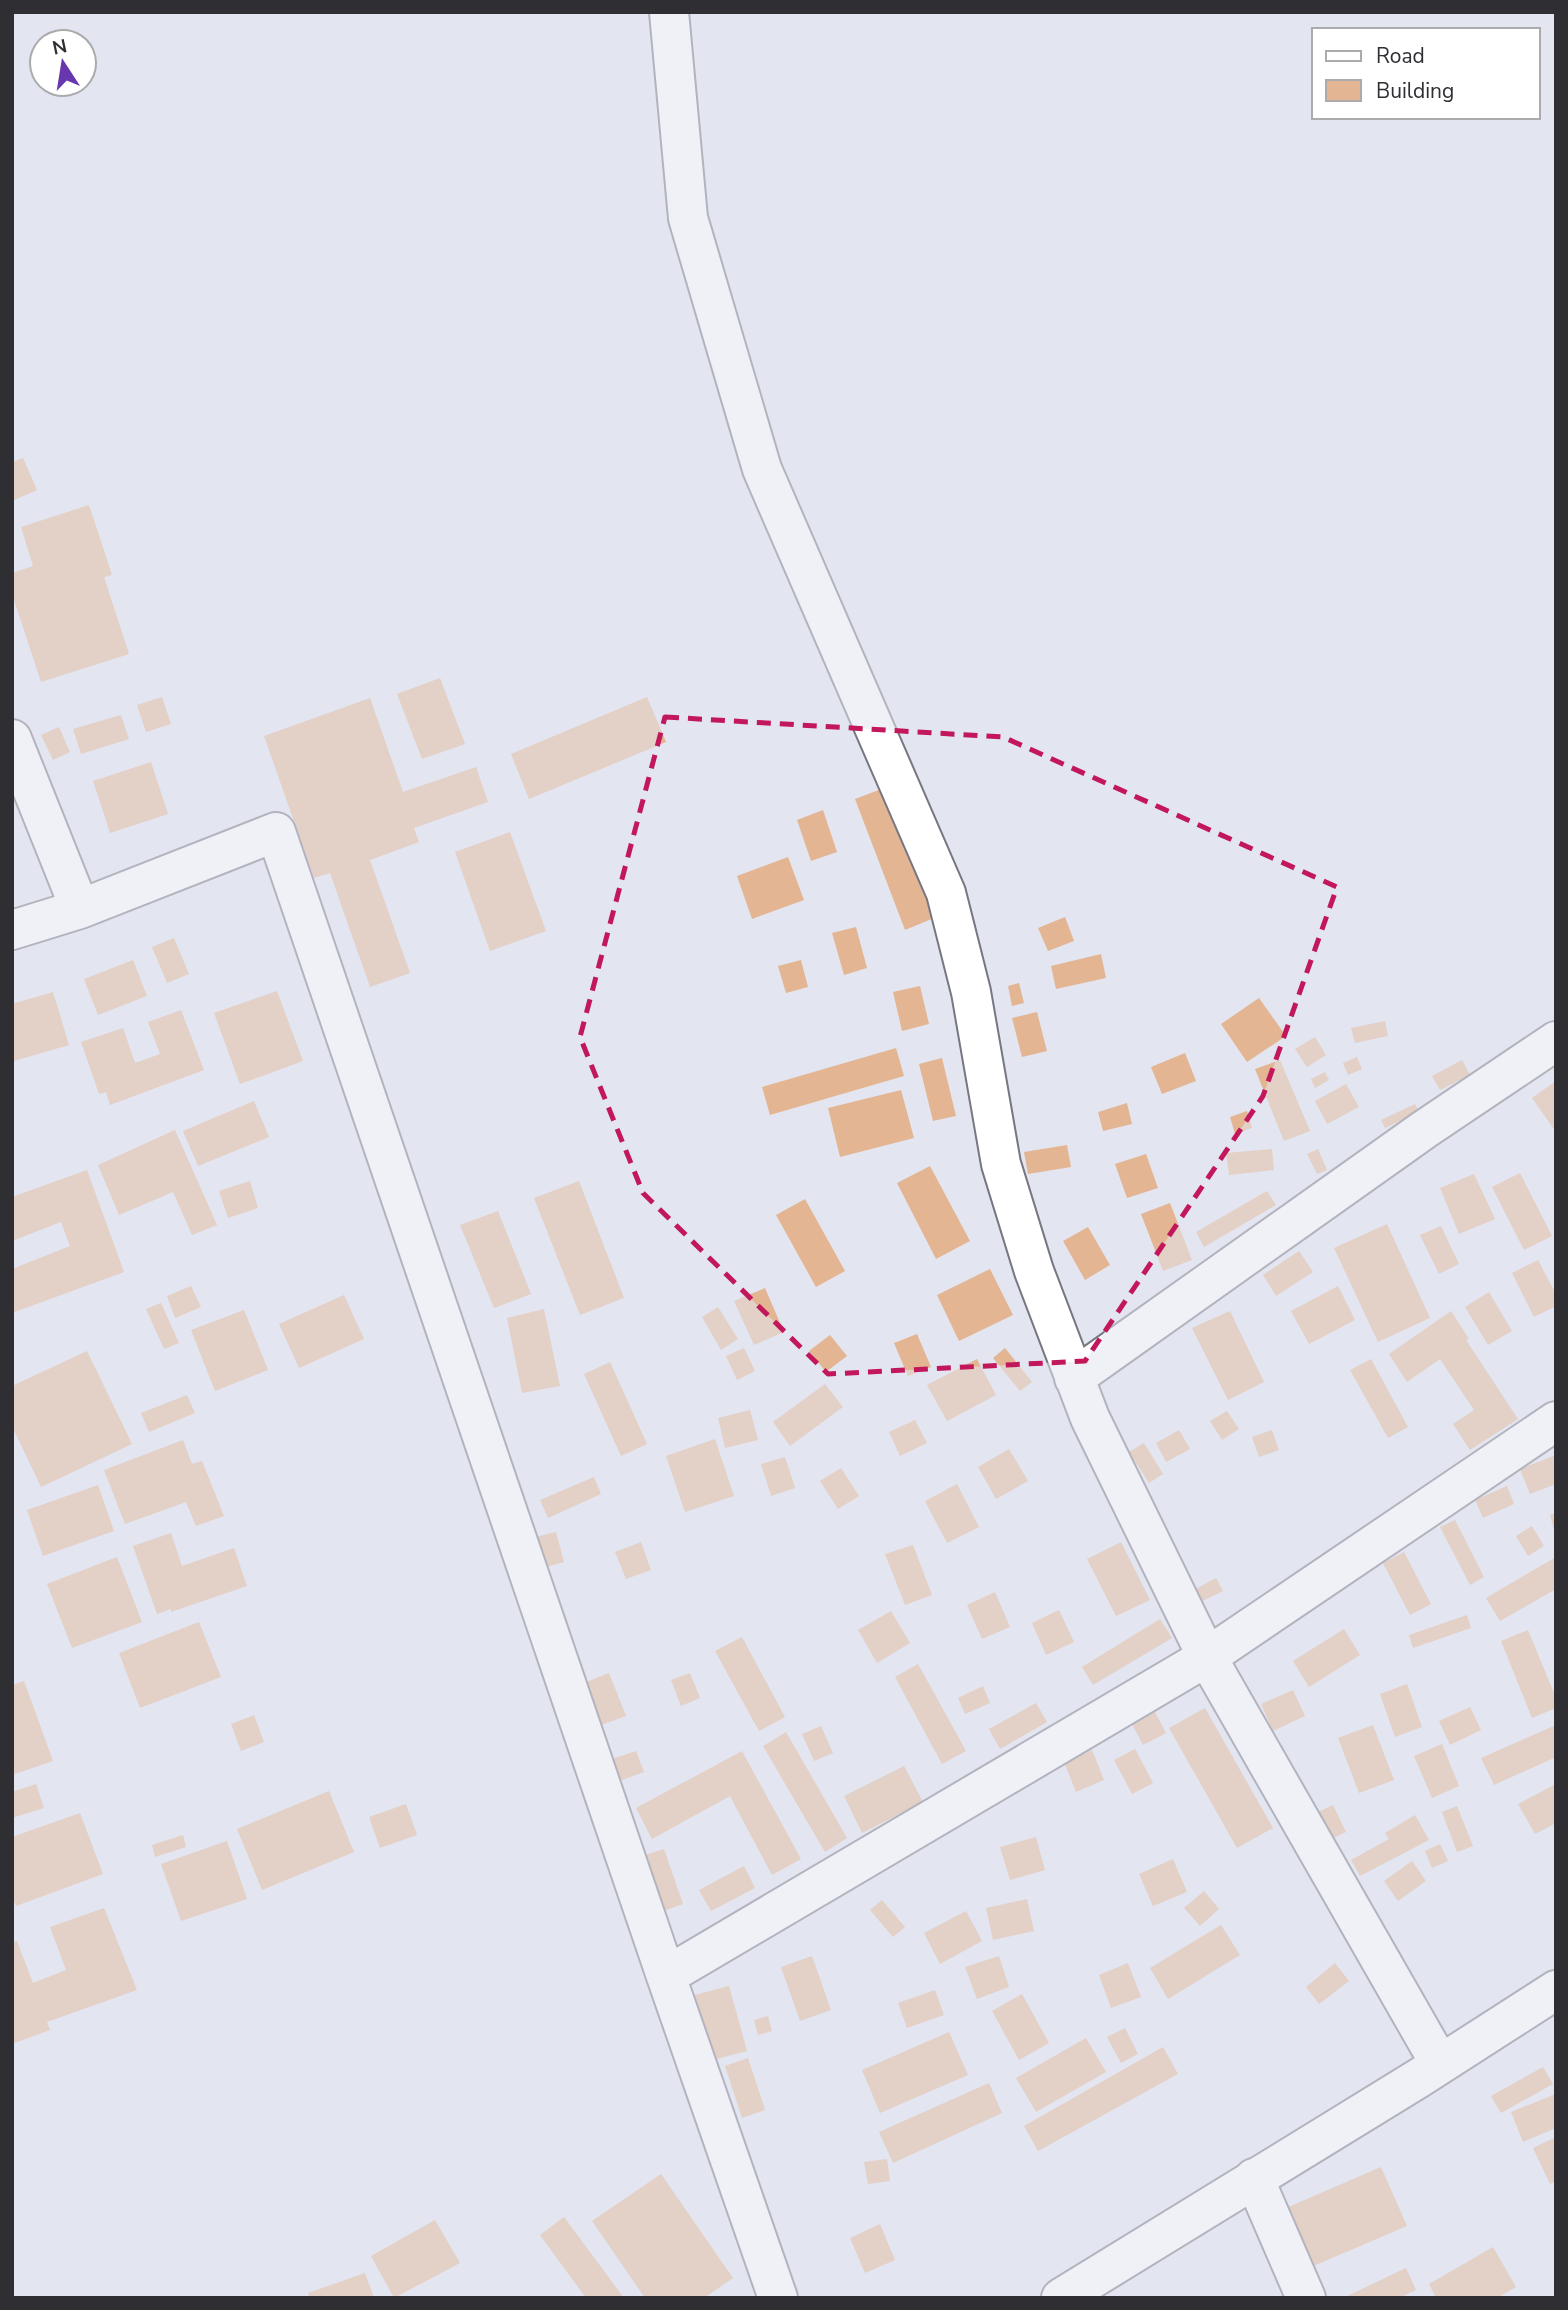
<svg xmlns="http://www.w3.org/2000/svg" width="1568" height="2310" viewBox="0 0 1568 2310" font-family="'Nunito Sans',sans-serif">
	<rect width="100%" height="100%" fill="#e3e5f0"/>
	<path fill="#e3b592" d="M23,458L37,490L12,501V462Z
		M89,505L112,575L104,577L129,654L41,682L12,594V573L33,566L21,527Z
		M440,678L465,744L422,759L397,694Z
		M162,697L171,724L146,732L137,705Z
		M647,697L666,742L529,799L511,754Z
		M370,698L403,792L476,767L488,802L414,828L419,842L370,860L410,973L370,987L330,873L314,878L264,736Z
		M121,715L129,739L81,754L73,729Z
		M59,727L70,752L53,760L41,735Z
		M151,762L168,814L110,833L93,781Z
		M884,788L934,918L905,930L855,799Z
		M823,810L837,852L811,861L797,820Z
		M510,832L546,931L490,951L455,852Z
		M788,857L804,900L752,919L737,876Z
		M1065,917L1074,941L1048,951L1038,928Z
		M856,927L867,968L844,975L832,933Z
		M174,938L189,974L167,983L152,947Z
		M1101,954L1106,978L1056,989L1051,966Z
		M133,960L147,996L98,1015L84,979Z
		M801,960L808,987L786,993L778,966Z
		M1019,983L1024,1003L1012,1006L1008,986Z
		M920,986L929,1024L902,1031L893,992Z
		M277,991L303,1061L240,1084L214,1013Z
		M53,992L69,1045L14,1061L12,1004Z
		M1259,998L1286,1036L1247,1062L1221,1024Z
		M181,1010L204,1070L110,1105L106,1092L99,1094L81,1042L123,1028L135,1063L160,1054L148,1022Z
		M1037,1012L1047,1051L1022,1057L1012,1018Z
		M1385,1021L1388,1036L1355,1043L1351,1028Z
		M1315,1037L1326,1055L1307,1067L1295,1049Z
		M896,1048L904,1076L770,1115L762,1087Z
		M1185,1053L1196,1081L1162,1094L1151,1067Z
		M1357,1057L1362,1069L1348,1075L1343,1063Z
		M942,1058L956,1116L933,1121L919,1064Z
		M1280,1060L1310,1131L1284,1141L1255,1069Z
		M1462,1060L1470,1075L1440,1090L1432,1076Z
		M1325,1072L1329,1080L1315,1088L1311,1079Z
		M1556,1081V1132L1532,1098Z
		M1346,1084L1359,1107L1327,1124L1315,1101Z
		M901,1090L914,1138L840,1157L828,1108Z
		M254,1101L269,1137L198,1166L183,1131Z
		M1127,1103L1132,1124L1103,1131L1098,1112Z
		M1415,1104L1419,1112L1385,1128L1381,1120Z
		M1247,1111L1252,1128L1235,1134L1230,1117Z
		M175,1130L217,1225L192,1235L173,1192L119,1215L98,1165Z
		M1067,1145L1071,1167L1028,1174L1024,1152Z
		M1272,1149L1274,1170L1229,1175L1226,1153Z
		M1318,1149L1327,1170L1317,1174L1307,1154Z
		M1146,1154L1158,1188L1127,1198L1115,1164Z
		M930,1166L970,1241L936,1259L897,1183Z
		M87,1170L124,1272L12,1313V1269L70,1246L61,1222L12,1241V1197Z
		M1520,1173L1552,1236L1524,1250L1492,1187Z
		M1474,1174L1495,1219L1459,1234L1440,1188Z
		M250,1181L258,1208L228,1218L219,1191Z
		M579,1181L624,1298L580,1315L534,1198Z
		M1267,1191L1276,1205L1204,1247L1196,1232Z
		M805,1199L845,1271L816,1287L776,1215Z
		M1170,1203L1192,1260L1163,1271L1141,1214Z
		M498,1211L531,1294L494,1308L460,1225Z
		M1387,1224L1430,1318L1378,1342L1334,1248Z
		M1441,1226L1459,1264L1439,1274L1420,1235Z
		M1088,1227L1110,1265L1085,1280L1063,1241Z
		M1299,1251L1313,1272L1276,1296L1263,1275Z
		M1538,1260L1556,1294V1306L1534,1317L1512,1273Z
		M990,1269L1013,1315L959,1341L937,1295Z
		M191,1286L201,1307L175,1318L167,1296Z
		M1338,1286L1355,1320L1309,1344L1291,1311Z
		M765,1288L784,1332L754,1345L734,1301Z
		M1489,1292L1512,1331L1488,1345L1465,1307Z
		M344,1295L364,1339L299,1368L279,1324Z
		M161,1303L179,1343L164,1349L146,1309Z
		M718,1307L738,1339L721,1350L702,1317Z
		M544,1309L560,1386L522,1393L507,1318Z
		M244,1310L268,1370L215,1391L191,1330Z
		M1230,1311L1264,1382L1228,1400L1192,1328Z
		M1451,1311L1469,1339L1466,1340L1518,1419L1470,1450L1453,1424L1474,1410L1440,1359L1407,1382L1389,1354Z
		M917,1334L931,1367L908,1376L894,1343Z
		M830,1335L847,1356L826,1372L809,1351Z
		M744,1348L755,1371L737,1380L726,1356Z
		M1005,1348L1032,1382L1020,1391L993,1358Z
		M87,1351L132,1444L41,1487L12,1426V1386Z
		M977,1359L996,1395L947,1421L927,1385Z
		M1371,1359L1408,1427L1388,1438L1350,1370Z
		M610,1362L647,1444L621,1456L584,1374Z
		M825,1384L843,1407L790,1446L773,1422Z
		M187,1395L195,1413L149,1432L141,1413Z
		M750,1410L758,1440L725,1448L718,1418Z
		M1227,1411L1239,1429L1222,1440L1210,1421Z
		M915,1420L927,1443L900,1456L889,1432Z
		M1179,1430L1190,1449L1166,1462L1156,1443Z
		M1272,1430L1279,1450L1259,1457L1252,1437Z
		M715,1439L734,1496L685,1512L666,1456Z
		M183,1440L192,1464L202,1461L224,1516L196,1526L186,1502L125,1524L104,1470Z
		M1144,1443L1163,1474L1149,1483L1129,1452Z
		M1009,1449L1028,1481L996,1499L978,1467Z
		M1556,1455V1484L1530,1494L1520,1469Z
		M785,1457L795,1488L771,1496L761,1464Z
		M841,1468L859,1496L838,1509L820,1481Z
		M594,1477L601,1494L548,1518L540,1500Z
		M957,1484L979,1527L947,1543L925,1501Z
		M98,1485L114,1531L43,1556L27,1510Z
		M1507,1486L1514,1504L1483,1518L1475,1500Z
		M1556,1513V1534H1555L1550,1515Z
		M1455,1520L1484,1577L1470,1585L1440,1527Z
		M1532,1526L1544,1546L1528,1556L1516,1536Z
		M556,1532L564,1562L543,1568L535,1537Z
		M171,1533L182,1566L234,1548L247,1586L171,1612V1609L157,1614L133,1546Z
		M641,1542L651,1570L626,1579L615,1552Z
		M1121,1542L1150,1600L1116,1616L1087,1559Z
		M913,1545L932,1595L905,1605L885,1554Z
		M1404,1552L1431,1604L1410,1615L1383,1563Z
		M117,1557L142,1622L72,1648L47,1584Z
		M1556,1557V1589L1500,1621L1486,1598Z
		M1216,1578L1223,1591L1196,1604L1190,1592Z
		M995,1592L1010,1627L982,1639L967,1605Z
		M1059,1610L1074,1642L1046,1655L1032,1623Z
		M891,1611L910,1643L877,1663L858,1630Z
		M1467,1615L1471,1628L1413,1648L1409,1635Z
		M1160,1619L1172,1638L1093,1685L1082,1667Z
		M199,1622L221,1677L140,1708L119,1653Z
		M1344,1629L1360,1655L1309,1687L1293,1661Z
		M1528,1630L1556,1698V1708L1532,1718L1501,1641Z
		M742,1637L785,1717L759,1731L715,1651Z
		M918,1664L966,1751L942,1764L895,1677Z
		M609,1673L626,1716L596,1727L581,1684Z
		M690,1673L700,1698L681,1706L671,1680Z
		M24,1681L53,1761L12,1775V1685Z
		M1407,1684L1422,1727L1395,1737L1380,1694Z
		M983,1686L990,1703L965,1714L958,1698Z
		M1293,1690L1305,1716L1273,1731L1261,1704Z
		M1036,1703L1047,1722L1000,1749L989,1729Z
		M1470,1707L1481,1730L1450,1745L1439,1721Z
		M1205,1708L1273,1828L1237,1848L1169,1728Z
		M1155,1712L1166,1733L1143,1745L1132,1724Z
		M254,1715L264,1742L241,1751L231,1724Z
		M1373,1725L1394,1780L1359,1793L1338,1738Z
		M1556,1725V1757L1494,1785L1481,1758Z
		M821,1726L833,1753L814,1761L802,1734Z
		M786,1732L847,1838L825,1852L763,1746Z
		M1442,1744L1459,1786L1432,1798L1414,1756Z
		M1135,1749L1153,1783L1132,1794L1114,1760Z
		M1092,1750L1104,1780L1076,1792L1064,1762Z
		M636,1751L644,1772L619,1781L612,1759Z
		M742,1751L801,1859L772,1875L730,1796L652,1839L636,1808Z
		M904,1766L923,1802L862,1833L844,1796Z
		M36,1784L44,1808L12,1818V1792Z
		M1556,1784V1823L1535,1834L1518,1804Z
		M329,1791L354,1852L262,1890L237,1829Z
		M406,1804L417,1835L380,1848L369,1817Z
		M1333,1805L1346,1832L1327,1841L1314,1814Z
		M1457,1806L1473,1846L1457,1852L1442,1812Z
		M80,1813L103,1874L16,1906L12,1896V1837Z
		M1415,1815L1429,1840L1360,1876L1351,1860L1389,1839L1385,1833Z
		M183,1835L186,1847L155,1857L152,1845Z
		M1036,1837L1045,1870L1010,1880L1000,1847Z
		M227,1841L247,1899L181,1921L161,1864Z
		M1440,1844L1448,1861L1432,1868L1425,1851Z
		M664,1849L683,1904L661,1912L642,1856Z
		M1173,1859L1187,1892L1153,1906L1139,1874Z
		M1412,1861L1426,1881L1398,1901L1384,1881Z
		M744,1866L755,1888L711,1911L699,1890Z
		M1204,1891L1219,1909L1200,1926L1184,1908Z
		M1027,1899L1034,1931L993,1940L986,1908Z
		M882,1900L905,1927L893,1937L870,1910Z
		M104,1908L137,1990L47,2022L50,2030L12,2044V1943L17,1941L33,1983L66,1970L50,1927Z
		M966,1911L982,1941L940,1964L924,1933Z
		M1221,1925L1240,1955L1168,1999L1150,1968Z
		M812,1956L831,2010L800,2021L781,1967Z
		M999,1956L1009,1987L977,1999L965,1967Z
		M1128,1963L1141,1997L1111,2008L1099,1975Z
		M1335,1963L1349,1981L1319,2004L1306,1987Z
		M729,1986L747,2051L709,2061L691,1996Z
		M935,1990L944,2015L907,2028L898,2003Z
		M1022,1994L1049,2043L1019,2060L992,2011Z
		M768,2016L772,2031L758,2035L754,2020Z
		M1125,2028L1138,2054L1121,2063L1107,2037Z
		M949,2032L968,2075L880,2113L862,2070Z
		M1086,2038L1106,2072L1036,2112L1016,2078Z
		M1163,2047L1178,2074L1038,2151L1024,2126Z
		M748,2058L765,2110L742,2118L725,2066Z
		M1543,2067L1553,2084L1501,2113L1491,2096Z
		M989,2083L1002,2113L893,2163L879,2132Z
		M1556,2094V2128L1523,2142L1511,2112Z
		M1556,2137V2181L1550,2184L1533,2148Z
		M887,2159L890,2181L868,2184L864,2162Z
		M1381,2167L1407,2226L1311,2267L1286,2208Z
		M661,2174L733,2278L704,2298H645L592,2221Z
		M564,2217L624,2298H586L540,2235Z
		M435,2220L460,2263L394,2298L371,2256Z
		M880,2224L895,2260L865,2273L850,2238Z
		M1493,2247L1516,2287L1497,2298H1436L1429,2284Z
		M1406,2268L1416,2290L1399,2298H1343Z
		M365,2273L374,2298H310L308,2293Z"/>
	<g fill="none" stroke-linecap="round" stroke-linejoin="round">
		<g stroke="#767781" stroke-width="42">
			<path id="street" d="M669,12L688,218L762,469L946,893L971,992L1001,1164L1034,1271L1090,1418L1207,1657L1440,2064
				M12,739L80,909
				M12,930L80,909L276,832L666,1976L778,2298
				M1074,1378L1425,1129L1556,1041
				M666,1976L1207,1657L1556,1421
				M1254,2178L1306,2298"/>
		</g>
		<g stroke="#767781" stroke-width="42">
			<path id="highway" d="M1061,2298L1419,2078L1556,1990"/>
		</g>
		<use href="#street" stroke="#fff" stroke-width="38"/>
		<use href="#highway" stroke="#fff" stroke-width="38"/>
	</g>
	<path d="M0 0H1568V2310H0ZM665,717L1003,737L1337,887L1263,1096L1085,1361L828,1374L643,1193L580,1037Z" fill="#e3e5f0" fill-opacity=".55" fill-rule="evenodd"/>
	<path fill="none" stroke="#c2185b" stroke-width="5" stroke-dasharray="14 9" stroke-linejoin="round" d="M665,717L1003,737L1337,887L1263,1096L1085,1361L828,1374L643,1193L580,1037Z"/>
	<rect width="1568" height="2310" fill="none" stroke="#2e2e33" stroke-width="28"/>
	<rect x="1312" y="28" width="228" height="91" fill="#ffffff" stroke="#ababad" stroke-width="2"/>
	<rect x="1326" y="51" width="35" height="10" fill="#ffffff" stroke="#ababad" stroke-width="2"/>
	<text x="1376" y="63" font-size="21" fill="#2e2e33">Road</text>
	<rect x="1326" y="80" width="35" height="21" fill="#e3b592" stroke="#ababad" stroke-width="2"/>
	<text x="1376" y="98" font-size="21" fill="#2e2e33">Building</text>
	<g transform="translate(63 63) rotate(348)"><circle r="33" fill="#ffffff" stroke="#ababad" stroke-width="2"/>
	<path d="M0-5L12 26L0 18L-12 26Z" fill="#6837ae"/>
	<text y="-10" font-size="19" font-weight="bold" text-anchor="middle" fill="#2e2e33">N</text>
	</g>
</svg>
